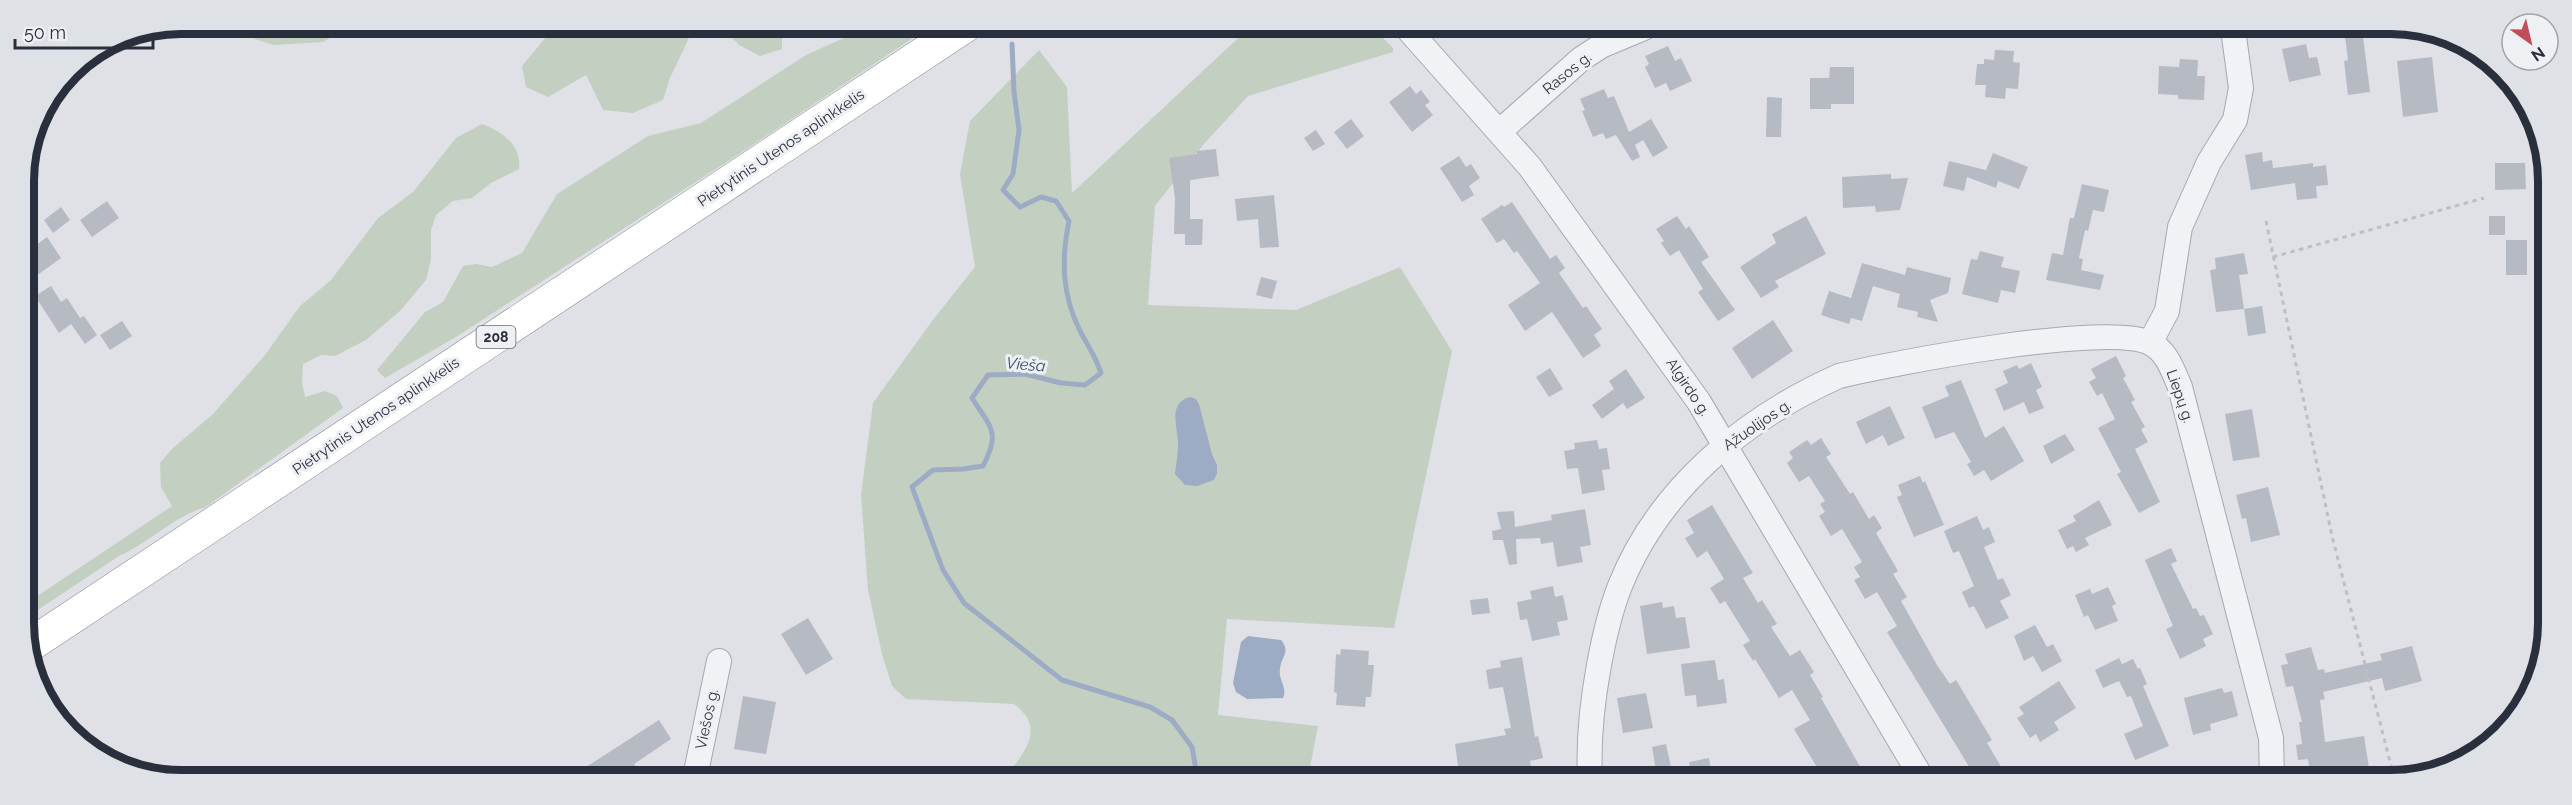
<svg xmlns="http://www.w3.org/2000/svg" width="2572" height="805" viewBox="0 0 2572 805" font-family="Raleway,sans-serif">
	<rect width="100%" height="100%" fill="#dfe1e7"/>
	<path fill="#c3d0c1" d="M208,24H353L323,42L274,45Z
		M556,25H695L670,78L663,100L633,113L603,110L586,75L548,97L526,87L522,66Z
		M720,25H782V49L760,56L739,45Z
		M855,26H931L739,154L456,337L385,378L377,370L425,312L443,302L463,266L476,264L492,267L522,253L557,194L648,136L701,123L806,55L855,33Z
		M1250,27H1372L1393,48V52L1248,96L1203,145L1155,206L1148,305L1296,310L1400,267L1452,351L1394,628L1227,619L1218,715L1318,726L1308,778H1005C1024,752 1047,729 1014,704L906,699L892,686L882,654L868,590L861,495L873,403L932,321L975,267L960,174L970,121L1039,50L1067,87L1072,193Z
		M482,124C503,132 522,146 519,169L491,183L472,198L453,201L436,215L431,230V260L426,280L401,310L366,340L335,356L321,355L303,364L302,382L305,397L325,391L337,396L343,408L206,507C174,516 149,543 119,556L27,617V603L172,506L161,487L160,463L173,448L213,414L265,355L300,306L331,280L378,218L413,192L456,138Z"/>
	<path fill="#9dacc4" d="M1190,397L1196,399L1199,404L1212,454L1217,465V473L1214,480L1197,486L1185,485L1175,474C1176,464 1178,454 1178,444C1178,427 1167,403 1190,397Z
		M1248,636L1281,640C1291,652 1281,657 1280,669C1278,680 1288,688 1283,698L1247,699L1236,692L1233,683L1241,642Z"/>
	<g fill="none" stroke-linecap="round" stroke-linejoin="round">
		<path stroke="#9dacc4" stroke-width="5" d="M1012,44L1014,92L1019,130L1013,174L1003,190L1020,207L1041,197L1056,201L1069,221C1061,260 1062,295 1080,331C1088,346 1096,357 1101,373L1085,385L1061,383L1025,374L988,375L972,398C991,428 1001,432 983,466L963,469L933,470L912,487L943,570L964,603L1062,680L1150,707L1172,720L1192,747L1196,770L1189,778"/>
	</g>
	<path fill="#b6bac3" d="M2344,29H2362L2370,92L2348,95L2344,61L2348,60Z
		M2306,44L2309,58L2317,57L2321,75L2289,82L2282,49Z
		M1668,46L1675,61L1681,58L1692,81L1670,91L1666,83L1655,88L1645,67L1649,64L1645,56Z
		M1995,50L2014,51L2013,62L2020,63L2018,89L2006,88L2005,99L1985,97L1986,85H1975L1977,64H1984V59L1994,60Z
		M2432,57L2438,112L2403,117L2397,61Z
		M2180,59L2198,60L2197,76H2205L2204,100L2178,99V95L2158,94L2159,66L2179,67Z
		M1830,67H1854V104H1831V109H1810V78H1829Z
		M1410,86L1416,94L1421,90L1430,102L1425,105L1433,115L1412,132L1389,102Z
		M1604,89L1608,98L1614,96L1629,132L1651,119L1668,148L1653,157L1643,140L1635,145L1640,157L1632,161L1616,135L1606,139L1603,133L1593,137L1582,111L1585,110L1580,99Z
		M1767,97L1782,98L1781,137H1766Z
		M1351,119L1364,136L1347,149L1334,132Z
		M1316,130L1325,144L1313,151L1304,138Z
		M1216,149L1219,176L1190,180V219H1203L1202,245H1185V234H1174L1175,198L1169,158L1197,154V151Z
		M2262,152L2263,162L2272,160L2273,168L2313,163V167L2326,165L2328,185L2316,186L2317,198L2297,200L2295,183L2251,190L2245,155Z
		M1993,153L2028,167L2019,189L1998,181L1996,188L1967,177L1964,191L1943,186L1949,161L1986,170Z
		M1459,156L1466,167L1471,164L1480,178L1469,186L1474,195L1462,202L1440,168Z
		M2495,163H2525L2526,189L2495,190Z
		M1891,174V179L1908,178L1900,210L1876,212L1875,206L1843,208L1842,177Z
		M2082,184L2109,190L2104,212L2093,210L2088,231L2085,230L2079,258L2083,259L2081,270L2104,275L2100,290L2046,280L2052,253L2063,255L2070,218H2074Z
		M1274,195L1279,247L1260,248L1258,219L1237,221L1235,199Z
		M107,201L119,218L92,237L80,220Z
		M1512,202L1550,259L1556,255L1565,268L1559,273L1583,308L1586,306L1602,329L1594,335L1601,346L1583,358L1552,312L1525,331L1508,305L1540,283L1517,251L1514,253L1504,239L1497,243L1481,219L1502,205L1504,207Z
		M61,207L70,220L53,233L44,220Z
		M1677,216L1686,229L1689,226L1709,257L1701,262L1735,310L1718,321L1698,292L1703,289L1679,250L1670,256L1661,243L1664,241L1656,229Z
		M1806,216L1826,254L1775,281L1779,287L1761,298L1740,267L1776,243L1772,234Z
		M2489,216H2505V235H2489Z
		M47,237L61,258L36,276L25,259L32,255L28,251Z
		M2506,240H2527V275H2506Z
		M1980,251L2004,257L2001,267L2020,271L2015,293L2001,290L1998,303L1962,294L1971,259L1977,260Z
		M2244,253L2248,274L2239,275L2244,309L2216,312L2210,270L2216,269L2215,258Z
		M1862,263L1905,275L1907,267L1951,278L1948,293L1930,300L1938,322L1917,317L1918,312L1897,307L1900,294L1873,286L1862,321L1851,318L1849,324L1821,315L1829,291L1851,298Z
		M1261,277L1277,281L1272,299L1256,295Z
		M51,286L61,302L67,298L80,318L84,316L97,335L85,344L71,324L59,333L35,296Z
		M2262,306L2266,333L2248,336L2244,309Z
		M1773,320L1793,351L1752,379L1732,348Z
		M122,321L132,336L110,350L100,335Z
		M2116,356L2126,376L2123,378L2135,400L2131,402L2145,427L2141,429L2148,442L2135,449L2160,502L2139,513L2117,474L2121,472L2098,428L2115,419L2102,393L2097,396L2089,382L2096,378L2091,369Z
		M2031,363L2042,387L2036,390L2044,408L2029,414L2024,402L2004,411L1995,389L2008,383L2003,371L2017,365L2019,369Z
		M1550,368L1563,389L1549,397L1536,377Z
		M1626,369L1645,398L1627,409L1623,403L1602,419L1592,405L1614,389L1609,381Z
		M1961,380L1985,438L2004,426L2024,461L1991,481L1984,470L1974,476L1967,464L1971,462L1954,432L1935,439L1922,407L1949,396L1945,386Z
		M1890,406L1905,438L1888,446L1883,435L1866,444L1856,422Z
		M2252,409L2260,457L2233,461L2225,414Z
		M2065,434L2075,450L2051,464L2043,446Z
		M1821,438L1831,454L1826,457L1850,494L1853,492L1869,519L1874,515L1882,528L1876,533L1898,571L1893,574L1907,597L1901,601L1937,665L1950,684L1956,680L1992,740L1987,743L2006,775L1998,780H1986L1982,774L1976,778L1887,632L1897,626L1877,592L1865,599L1854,580L1860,577L1854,567L1862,562L1842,529L1831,536L1819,516L1825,512L1820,504L1825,501L1809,476L1799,482L1787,463L1793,458L1789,452L1807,440L1811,445Z
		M1597,440L1599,449L1607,448L1610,469L1602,470L1605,490L1582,494L1578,468L1567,469L1564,451L1575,449L1574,443Z
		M1920,476L1923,483L1925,481L1944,525L1914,537L1897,497L1902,495L1898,485Z
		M2268,487L2280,535L2251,542L2246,518L2242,519L2236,495Z
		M2099,500L2112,525L2085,538L2089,545L2076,552L2073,546L2067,549L2058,530L2076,521L2073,516Z
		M1712,505L1753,573L1743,578L1758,603L1762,600L1777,624L1771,627L1790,656L1800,650L1814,672L1810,675L1823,697L1821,698L1867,779H1824L1794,729L1810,720L1792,690L1779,698L1755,659L1753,661L1743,645L1750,641L1725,601L1720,604L1710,588L1724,579L1707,551L1697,558L1685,538L1694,533L1687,520Z
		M1585,509L1591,545L1580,547L1583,562L1557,567L1553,542L1541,544L1540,538L1516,539L1517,564L1509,565L1503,540H1493L1492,531L1501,529L1497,512L1514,511L1515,527L1552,520L1551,515Z
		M1977,516L1983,530L1989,527L1995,542L1984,547L1998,580L2003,578L2011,595L2000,601L2009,618L1986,629L1974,606L1969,608L1962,592L1974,586L1959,551L1953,553L1944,531Z
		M2171,548L2177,561L2171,564L2193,609L2196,608L2200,616L2204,615L2213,634L2203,639L2206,646L2180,659L2166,629L2173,626L2145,560Z
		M1553,586L1555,597L1563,595L1568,620L1557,622L1560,635L1532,641L1527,619L1520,620L1517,602L1532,599L1530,591Z
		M2108,587L2116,604L2112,606L2118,621L2095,630L2088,615L2084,617L2075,595L2090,589L2092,594Z
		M1488,598L1490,613L1472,615L1470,600Z
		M1662,602L1663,608L1674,606L1676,618L1685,617L1690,648L1647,654L1640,606Z
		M808,618L833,659L806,675L781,634Z
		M2035,625L2047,647L2053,644L2062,661L2042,672L2033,656L2024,661L2014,636Z
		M2412,646L2422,681L2385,691L2382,678L2323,692L2325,699L2320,700L2325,742L2364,736L2371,781L2311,780L2308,759L2298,760L2296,745L2302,744L2299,722H2302L2293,686L2286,687L2281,665L2288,664L2285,654L2311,647L2318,670L2324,669L2325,673L2382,660L2380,654Z
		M1341,649L1369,651L1368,665H1374L1371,697H1366L1365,707L1336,705L1337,693L1334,692L1336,654L1340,655Z
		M1522,657L1535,737L1538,736L1543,758L1530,761L1532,772L1506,779H1460L1455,744L1506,735L1504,729L1511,728L1503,687L1489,689L1486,670L1501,667L1500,661Z
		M2119,658L2122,664L2133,659L2138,669L2140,668L2147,684L2143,686L2169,746L2135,760L2124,734L2143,726L2131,696L2127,697L2119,681L2103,688L2095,670Z
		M1715,660L1718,680L1724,679L1727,703L1697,707L1696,695L1685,696L1681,664Z
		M2059,681L2076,708L2054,722L2059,730L2040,742L2036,734L2030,738L2017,718L2024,714L2019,707Z
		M2222,688L2224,693L2232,691L2238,716L2210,724L2211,730L2193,735L2184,698Z
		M1646,693L1653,728L1623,733L1617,698Z
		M743,696L776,702L766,754L734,749Z
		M659,720L671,739L634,764L643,777H592L586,767Z
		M1666,744L1671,767L1656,770L1652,747Z
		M1709,758L1713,779H1692L1689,762Z"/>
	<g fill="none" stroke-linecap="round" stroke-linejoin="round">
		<g stroke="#a5a8b0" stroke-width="26">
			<path id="minor" d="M1406,27L1530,167L1699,402L1923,780
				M1499,132L1581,59L1601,46L1644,28
				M2150,343L2167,311L2180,227L2209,162L2235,120L2241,88L2233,29
				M695,777L719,661
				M1590,779C1588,740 1592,703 1599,665C1604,638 1610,611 1620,586C1659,488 1745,418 1839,376C1893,363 2107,322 2150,343C2167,351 2173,371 2180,387L2271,738L2272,780"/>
		</g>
		<g stroke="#878e9c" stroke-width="34">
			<path id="highway" d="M27,647L965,26"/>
		</g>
		<path stroke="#bdbfc5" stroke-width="3" stroke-dasharray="4.5 4.5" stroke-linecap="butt" d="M2266,221L2332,536L2395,781
			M2273,257L2484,198"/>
		<use href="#minor" stroke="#f1f2f5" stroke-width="24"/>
		<use href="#highway" stroke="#fff" stroke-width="33"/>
	</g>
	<g text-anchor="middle" stroke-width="6" stroke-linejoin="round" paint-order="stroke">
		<rect fill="#eef0f4" stroke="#646973" stroke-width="1.5" x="476.5" y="326" width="39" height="22" rx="4.5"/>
		<g font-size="14" font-weight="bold" fill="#292f3c">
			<text x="496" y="342">208</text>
		</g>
		<g font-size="15" fill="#292f3c" stroke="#eef0f4">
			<text transform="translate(1567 73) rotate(-39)" y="5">Rasos g.</text>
			<text transform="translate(781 148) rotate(-34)" y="5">Pietrytinis Utenos aplinkkelis</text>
			<text transform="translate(1688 387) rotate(56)" y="5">Algirdo g.</text>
			<text transform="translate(2180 396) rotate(71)" y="5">Liepų g.</text>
			<text transform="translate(376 416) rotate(-34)" y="5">Pietrytinis Utenos aplinkkelis</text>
			<text transform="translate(1757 425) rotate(-34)" y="5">Ąžuolijos g.</text>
			<text transform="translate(707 719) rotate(-78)" y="5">Viešos g.</text>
		</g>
		<g font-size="16" font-style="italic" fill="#374b6c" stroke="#eef0f4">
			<text transform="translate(1026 364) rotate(5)" y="6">Vieša</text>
		</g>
	</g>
	<path d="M0 0H2572V805H0ZM181 34H2391A147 147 0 0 1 2538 181V623A147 147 0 0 1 2391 770H181A147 147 0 0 1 34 623V181A147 147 0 0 1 181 34Z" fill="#dee1e5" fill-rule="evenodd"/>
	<path fill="none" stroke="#292f3c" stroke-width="8" d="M181 34H2391A147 147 0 0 1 2538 181V623A147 147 0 0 1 2391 770H181A147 147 0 0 1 34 623V181A147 147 0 0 1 181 34Z"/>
	<g transform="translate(2530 42) rotate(146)"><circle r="28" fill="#eef0f4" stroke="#9fa3aa" stroke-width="1.5"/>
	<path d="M0-4.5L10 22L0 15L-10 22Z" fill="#c14e56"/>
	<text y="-9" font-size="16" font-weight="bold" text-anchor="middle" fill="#292f3c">N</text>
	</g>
	<path d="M15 39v9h138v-9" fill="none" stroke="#292f3c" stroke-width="3"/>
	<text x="24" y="39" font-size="18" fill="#292f3c" stroke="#eef0f4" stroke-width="4.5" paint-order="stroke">50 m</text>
</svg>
